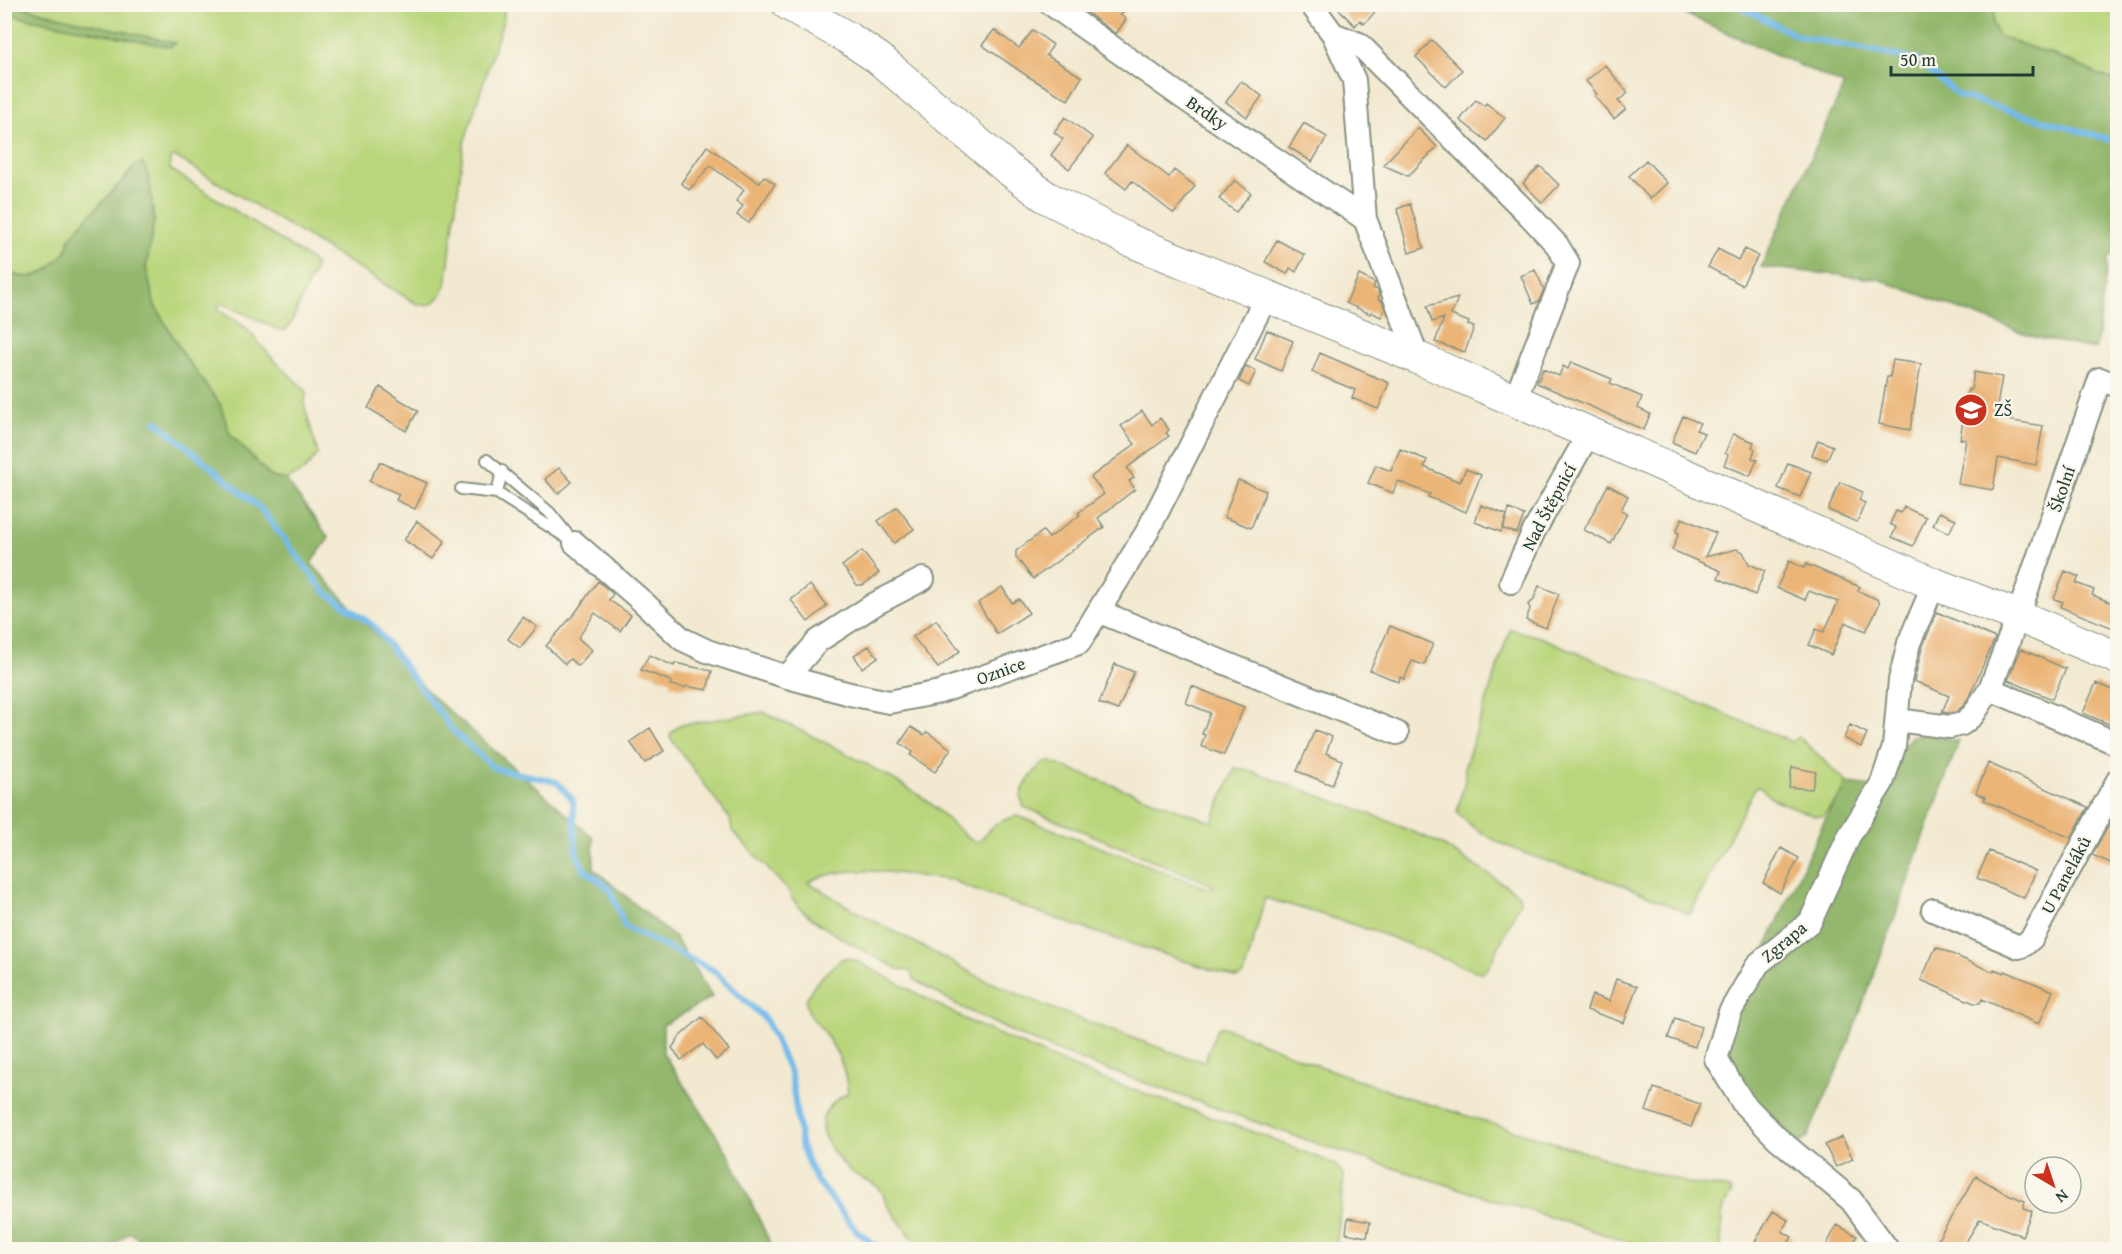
<svg xmlns="http://www.w3.org/2000/svg" width="2122" height="1254" viewBox="0 0 2122 1254" font-family="'Gentium Book Plus',serif">
	<rect width="100%" height="100%" fill="#fbf7ec"/>
	<filter id="ink" filterUnits="userSpaceOnUse"><feTurbulence type="fractalNoise" baseFrequency=".0167" numOctaves="2"/><feDisplacementMap in="SourceGraphic" scale="12" xChannelSelector="R" yChannelSelector="G"/><feConvolveMatrix kernelMatrix="1 2 1 2 8 2 1 2 1" color-interpolation-filters="sRGB"/></filter>
	<filter id="wash" filterUnits="userSpaceOnUse"><feTurbulence type="fractalNoise" baseFrequency=".008" numOctaves="4" result="noise"/><feDisplacementMap in="SourceGraphic" scale="24" xChannelSelector="R" yChannelSelector="G"/><feGaussianBlur stdDeviation="1.35" result="paint"/><feColorMatrix in="noise" values="0 0 0 0 0 0 0 0 0 0 0 0 0 0 0 0 0 1.4 0 .05"/><feComposite in="paint" operator="in"/></filter>
	<g filter="url(#wash)">
		<rect width="100%" height="100%" fill="#f2e9d0"/>
		<path fill="#bad67c" stroke="#6c8a58" stroke-width="1.5" d="M18,5H504V18L464,143L446,285C440,299 433,308 417,304L176,157L170,158V169L310,259L316,266L290,325L285,330H279L222,303L218,306L220,311L245,327L274,360L307,392L304,404L318,454L304,471L286,480L271,477L230,434L220,404L185,357L155,306L146,268L154,221L150,185L135,166L70,238C64,268 33,286 5,271L4,14L171,47Z
			M1995,5H2117V81L2097,74L2068,60L1998,36L1993,23Z
			M1510,629L1540,637L1792,742L1799,737L1846,781V787L1840,796L1823,816H1815L1775,800L1759,787L1755,788L1690,914C1665,904 1641,892 1617,883C1570,867 1489,850 1457,812L1465,780V766Z
			M763,712C816,738 869,763 919,795C940,808 953,830 976,842L981,840C992,825 1000,820 1018,816L1207,888H1215L1213,885L1024,807C1023,804 1021,801 1021,797C1022,786 1038,764 1048,761L1212,822L1235,768L1248,770L1383,819L1441,844L1519,894L1520,902L1490,965L1483,973C1452,964 1423,950 1393,938C1351,923 1308,910 1265,898L1244,975L1237,978L1080,927L966,887L953,880C906,876 852,860 808,882L845,905L981,978L1053,1009L1185,1057L1205,1061L1217,1029L1222,1026L1314,1064L1403,1096L1649,1172L1688,1183L1730,1189L1731,1194C1717,1213 1724,1228 1720,1249H1675L1629,1242L1324,1146L1086,1062L1023,1037L957,1005L915,980L910,971L898,969C873,955 796,919 789,891L732,831L730,819L671,739L670,734L680,725Z
			M843,958L853,959L970,1022L1094,1076L1248,1130L1335,1164L1344,1176L1336,1249H921C910,1235 898,1220 887,1205C885,1201 884,1196 882,1192C876,1182 863,1180 854,1174C842,1165 821,1140 822,1124C823,1109 836,1099 848,1093C845,1066 839,1054 824,1032C818,1023 808,1016 806,1004C805,990 832,966 843,958Z"/>
		<path fill="#93b76c" stroke="#597a50" stroke-width="1.5" d="M5,4L18,5L44,13L175,43L171,47L5,14Z
			M1665,5H1995L1993,23L1998,36L2067,60L2097,74L2117,81V250L2108,258L2096,349L2034,337L1878,279L1761,267L1844,85Z
			M142,163L146,168L150,185L154,221L146,268L155,306L185,357L220,404L230,434L271,477L286,480L329,538L311,563L433,697L593,837L594,869L676,939L712,997L663,1025V1053L728,1153L773,1249L150,1250L130,1232L109,1249H5V271L18,276L33,277L46,271L67,251L70,238L82,223L126,178L135,166Z
			M1924,734L1959,741L1848,1045L1807,1138L1798,1144C1764,1116 1729,1087 1729,1038C1729,1030 1733,1019 1736,1011L1830,809C1836,802 1845,793 1845,783L1888,790L1903,746L1912,736Z"/>
		<g fill="none" stroke-linecap="round" stroke-linejoin="round">
			<path stroke="#72baea" stroke-width="6" d="M1735,4L1797,36L1917,60L1959,96L2118,142
				M156,421L261,509L324,591L374,626L454,732L494,768L557,782L573,800L576,852L584,869L610,889L625,927L713,970L766,1020L791,1075L802,1149L816,1180L857,1231L880,1250"/>
		</g>
		<g id="blocks">
			<path fill="#ebb578" d="M1093,4H1115L1124,11L1120,15L1126,19L1116,34L1086,12Z
				M1334,4H1375L1372,8L1375,12L1364,24L1360,20L1355,26Z
				M994,30L1019,48L1033,30L1053,45L1046,55L1082,77L1068,100L1029,77L982,45Z
				M1432,40L1462,70L1446,87L1416,57Z
				M1605,65L1628,93L1618,101L1626,109L1614,119L1595,96L1597,94L1586,81Z
				M1241,81L1262,96L1247,117L1226,102Z
				M1476,100L1484,106L1486,103L1505,118L1487,141L1460,120Z
				M1065,117L1093,138L1069,169L1051,155L1063,139L1054,132Z
				M1304,123L1327,137L1312,162L1289,147Z
				M1418,128L1437,147L1408,176L1383,165Z
				M1127,145L1169,177L1174,170L1195,186L1174,214L1132,181L1126,189L1105,173Z
				M707,146L759,183L764,176L775,184L749,223L737,215L743,206L736,201L744,190L710,166L689,190L681,183Z
				M1646,160L1667,183L1650,199L1629,176Z
				M1540,166L1559,185L1542,203L1523,183Z
				M1235,180L1251,193L1236,212L1219,199Z
				M1410,204L1424,248L1409,253L1397,209Z
				M1277,240L1305,255L1296,272L1290,268L1287,274L1265,262Z
				M1718,249L1738,260L1745,249L1758,256L1742,285L1708,267Z
				M1535,270L1544,289L1539,301L1533,304L1521,276Z
				M1359,275L1375,283L1373,288L1378,290L1379,295L1378,299L1382,301L1385,309L1381,317L1371,312L1370,314L1346,303Z
				M1458,298L1451,315L1469,322L1468,325L1474,327L1465,352L1435,342L1444,318L1432,322L1427,306Z
				M1267,330L1293,341L1281,371L1255,359Z
				M1320,353L1389,383L1378,409L1352,398L1355,390L1312,372Z
				M1893,360L1921,364L1910,430L1879,424L1887,377H1890Z
				M1571,362L1612,379L1610,383L1642,397L1638,408L1650,414L1644,430L1537,383L1543,369L1559,376L1563,366L1568,369Z
				M1246,366L1256,371L1249,386L1239,381Z
				M1974,372L2002,377L1995,418L2043,426L2036,465L1998,458L1993,490L1958,484L1966,440L1960,439L1968,389L1971,390Z
				M380,387L418,411L406,431L368,408Z
				M1142,411L1152,425L1160,418L1169,430L1166,433L1169,436L1127,468L1134,478L1129,481L1135,489L1098,518L1104,527L1033,579L1016,557V551L1043,531L1049,538L1080,515L1078,513L1104,494L1091,477L1135,444L1121,426Z
				M1683,416L1700,423L1696,430L1704,433L1695,452L1672,442Z
				M1733,434L1754,442L1752,447L1755,449L1752,458L1757,460L1750,476L1724,465L1728,455L1725,453Z
				M1818,440L1833,446L1827,460L1812,455Z
				M1400,449L1427,460L1424,467L1460,482L1466,469L1481,475L1466,512L1428,497L1430,494L1398,481L1393,493L1368,483L1376,465L1391,471Z
				M380,462L427,483L415,509L396,500L399,494L369,481Z
				M1788,463L1811,472L1800,497L1778,488Z
				M559,468L572,482L558,494L545,479Z
				M1238,480L1266,491L1251,528L1224,517Z
				M1840,482L1863,492L1859,500L1865,503L1857,522L1828,510Z
				M1608,485L1628,496L1621,510L1627,513L1611,544L1584,530Z
				M1481,505L1507,515L1501,532L1475,522Z
				M897,507L914,529L894,543L878,521Z
				M1904,507L1926,517L1913,546L1892,537L1896,527L1890,524L1896,511L1901,513Z
				M1509,509L1524,515L1517,533L1503,529Z
				M1939,512L1956,519L1949,533L1933,525Z
				M1682,518L1716,533L1705,557L1737,549L1743,552L1749,564L1765,571L1755,595L1718,578L1721,571L1672,550L1679,533L1676,532Z
				M417,521L445,541L433,559L404,540Z
				M862,551L879,573L863,585H857L842,566Z
				M1789,561L1804,568L1806,564L1860,587L1858,591L1879,600V605L1866,631L1845,622L1831,655L1809,645L1816,629L1824,632L1838,602L1809,591L1805,600L1777,588Z
				M2065,571L2079,577L2076,583L2094,590L2092,595L2118,605V630L2060,607L2063,602L2054,599Z
				M598,581L613,594L609,600L631,615L620,631L595,613L578,638L592,650L578,666L570,659L565,664L546,646L575,613Z
				M810,585L827,606L808,622L791,600Z
				M1539,586L1559,594L1546,628L1526,620L1530,609L1528,604L1533,601Z
				M1002,587L1012,603L1019,599L1029,613L997,634L978,603Z
				M1937,612L1995,638L1970,695L1963,706L1956,712L1949,713L1942,712L1949,696L1914,681L1922,648Z
				M523,617L537,627L520,648L508,639Z
				M936,620L960,651L938,668L913,637Z
				M1390,626L1433,644L1424,665L1412,661L1404,679L1400,677L1399,682L1370,670Z
				M869,646L878,657L862,668L854,655Z
				M2021,649L2066,669L2052,699L2008,680Z
				M649,655L674,666L675,663L712,671L707,690L686,686L685,688L670,685L671,681L641,670Z
				M1115,664L1134,672L1118,710L1099,703Z
				M2096,683L2118,692V728L2083,713Z
				M1192,686L1244,707L1224,755L1201,746L1205,735L1202,734L1210,713L1186,703Z
				M1850,725L1867,733L1861,747L1844,738Z
				M911,727L924,735L927,732L951,749L935,772L910,755L913,752L900,743Z
				M650,728L664,751L645,763L630,742Z
				M1315,730L1332,737L1326,753L1342,760L1332,785L1297,771Z
				M1988,763L2088,807L2071,838L1984,800L1986,797L1976,793Z
				M1792,767L1816,772L1812,789L1789,787Z
				M2113,818L2118,820V866L2092,855Z
				M1781,848L1799,858L1780,893L1763,883Z
				M1989,851L2036,871L2024,898L1977,878Z
				M1936,947L1993,972L1994,969L2004,973L2005,971L2053,991L2039,1024L1982,999L1980,1003H1974L1921,980Z
				M1616,979L1637,986L1624,1023L1587,1010L1592,995L1609,1001Z
				M702,1017L729,1050L716,1060L703,1044L681,1060L672,1048L680,1036Z
				M1675,1018L1701,1027L1695,1047L1668,1038Z
				M1654,1088L1700,1104L1691,1127L1646,1111Z
				M1842,1137L1853,1159L1836,1167L1825,1145Z
				M1976,1176L2003,1192L2025,1201L2023,1208L2032,1211L2022,1236L1980,1219L1961,1250H1957L1938,1239Z
				M1773,1211L1788,1220L1782,1231L1792,1237L1784,1250H1750Z
				M1348,1218L1370,1222L1367,1237L1346,1233Z
				M1837,1225L1857,1236L1850,1250H1824Z"/>
		</g>
	</g>
	<g filter="url(#ink)">
		<use href="#blocks" fill-opacity="0" stroke="#889382" stroke-width="1.5"/>
		<g fill="none" stroke-linecap="round" stroke-linejoin="round">
			<g stroke="#889382" stroke-width="14">
				<path id="lane" d="M487,460L549,512L567,534
					M461,489L497,493L575,543
					M497,493L502,471"/>
			</g>
			<g stroke="#889382" stroke-width="26">
				<path id="street" d="M1051,4L1185,99L1365,219
					M1311,4L1333,34L1354,80L1365,219L1418,358
					M1333,34L1359,44L1529,215L1557,245L1568,263L1515,400
					M575,543L643,602L682,639L707,651L787,677L850,694L889,702L940,692L1079,643L1147,532L1267,295
					M1511,582L1533,533L1589,433
					M1100,612L1397,733
					M787,677L818,641L875,604L923,579
					M1990,689L2118,744
					M1897,720L1950,727L1962,724L1973,715L1990,689L2018,616L2100,379L2118,386
					M1933,910L2019,947L2024,945L2032,938L2118,780
					M1888,1250L1851,1200L1777,1138L1743,1103L1716,1059L1730,1012L1758,964L1810,922L1849,836L1882,783L1894,747L1900,680L1909,643L1934,584"/>
			</g>
			<g stroke="#889382" stroke-width="34">
				<path id="secondary" d="M788,4L848,38L878,58L1007,168L1046,197L1129,240L1418,358L1934,584L2018,616L2118,658"/>
			</g>
			<use href="#lane" stroke="#fff" stroke-width="10"/>
			<use href="#street" stroke="#fff" stroke-width="22"/>
			<use href="#secondary" stroke="#fff" stroke-width="32"/>
		</g>
	</g>
	<defs>
		<g id="school-disc" transform="scale(1.725)"><circle r="9.5" fill="#c8321e" stroke="#fbf7ec"/><path d="M0-5L7-2L0 1L-7-2ZM-4 1L0 2.5L4 1V4Q0 6-4 4Z" fill="#fff"/></g>
	</defs>
	<g fill-rule="evenodd">
		<use href="#school-disc" x="1971" y="410"/>
	</g>
	<g text-anchor="middle" stroke-width="4.5" stroke-linejoin="round" paint-order="stroke">
		<g font-size="18" fill="#1f3d34" stroke="#fbf7ec">
			<text transform="translate(1207 113) rotate(34)" y="6">Brdky</text>
			<text transform="translate(2062 489) rotate(-71)" y="6">Školní</text>
			<text transform="translate(1549 507) rotate(-62)" y="6">Nad Štěpnicí</text>
			<text transform="translate(1001 671) rotate(-20)" y="6">Oznice</text>
			<text transform="translate(2066 875) rotate(-62)" y="6">U Paneláků</text>
			<text transform="translate(1784 942) rotate(-40)" y="6">Zgrapa</text>
		</g>
		<g font-size="18" fill="#1f3d34" stroke="#fbf7ec" text-anchor="start">
			<text x="1994" y="416">ZŠ</text>
		</g>
	</g>
	<rect width="2122" height="1254" fill="none" stroke="#fbf7ec" stroke-width="24"/>
	<g transform="translate(2053 1185) rotate(141)"><circle r="28" fill="#fbf7ec" stroke="#a3ada2" stroke-width="1.5"/>
	<path d="M0-4.5L10 22L0 15L-10 22Z" fill="#c8321e"/>
	<text y="-9" font-size="16" font-weight="bold" text-anchor="middle" fill="#1f3d34">N</text>
	</g>
	<path d="M1891 66v9h142v-9" fill="none" stroke="#1f3d34" stroke-width="3"/>
	<text x="1900" y="66" font-size="18" fill="#1f3d34" stroke="#fbf7ec" stroke-width="4.5" paint-order="stroke">50 m</text>
</svg>
